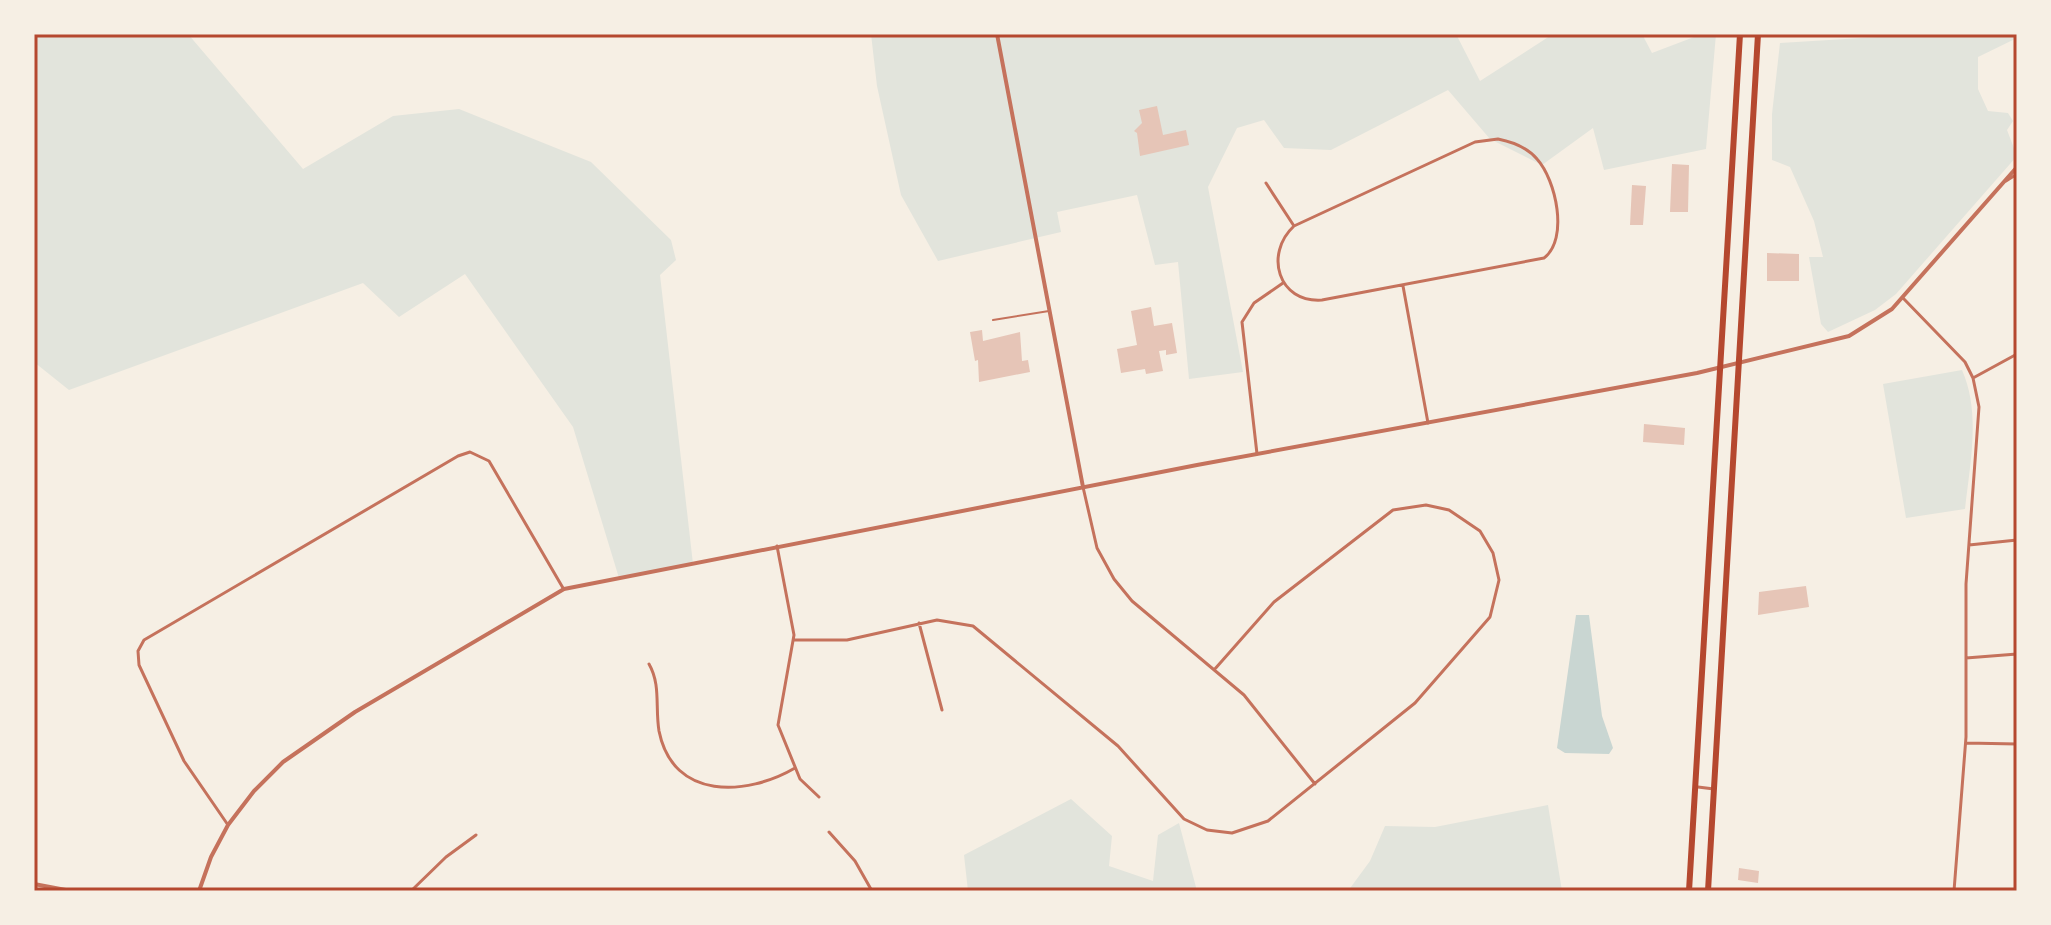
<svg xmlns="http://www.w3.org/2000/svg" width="2051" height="925" viewBox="0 0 2051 925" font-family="'Source Sans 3',sans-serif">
	<rect width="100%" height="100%" fill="#f6efe4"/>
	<path fill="#e2e4dc" d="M34,34H188L303,169L393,116L459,109L591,162L671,240L676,260L660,275L693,564L619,578L573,427L465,274L399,317L363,283L69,390L34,362Z
		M871,34H1456L1480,81L1553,34H1642L1652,53L1702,34H1716L1706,149L1604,170L1593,128L1542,165L1490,139L1448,90L1331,150L1284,148L1264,120L1237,128L1208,187L1243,372L1189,379L1178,262L1155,265L1137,195L1057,212L1061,232L938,261L901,195L877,86Z
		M1927,34H2017V38L1978,57V89L1988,111L2008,113L2013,121L2007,130L2017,156L1896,294L1875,310L1828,332L1821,324L1809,257H1823L1814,221L1790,167L1772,160V114L1780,43Z
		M1962,370C1981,413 1970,463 1965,509L1906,518L1883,384Z
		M1071,799L1112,836L1109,866L1153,881L1158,835L1179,823L1197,891H968L964,855Z
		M1548,805L1562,891H1348L1370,861L1385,826L1435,827Z"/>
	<path fill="#c9d6d2" d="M1576,615H1589L1602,716L1613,748L1609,754L1565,753L1557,748Z"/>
	<path fill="#e6c5b7" d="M1157,106L1163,135L1186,130L1189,145L1140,156L1137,133L1134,131L1142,123L1139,110Z
		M1672,164L1689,165L1688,212H1670Z
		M1632,185L1646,186L1643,225H1630Z
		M1767,253L1799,254V281H1767Z
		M1151,307L1154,326L1172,323L1177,353L1166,355V350L1159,351L1163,371L1146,374L1145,369L1121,373L1117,349L1137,345L1131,311Z
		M982,330L983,341L1020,332L1022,361L1028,360L1030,372L979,382L978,360L975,361L970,332Z
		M1644,424L1685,428L1684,445L1643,442Z
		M1806,586L1809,607L1758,615L1759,592Z
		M1739,868L1759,871L1758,883L1738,880Z"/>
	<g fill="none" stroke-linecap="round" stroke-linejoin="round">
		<path stroke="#c5725c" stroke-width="2" d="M993,320L1049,311"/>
		<path stroke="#c5725c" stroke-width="3" d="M1498,139C1513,142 1527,147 1537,159C1556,180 1569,239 1544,258L1322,300C1278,303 1264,254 1294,226L1475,142Z
			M2006,181L2017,174
			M1266,183L1294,226
			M1403,286L1428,423
			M1903,298L1965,362L1973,378L1979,407L1966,584V737L1954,891
			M1973,378L2017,354
			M1257,454L1242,322L1254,303L1283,283
			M1083,487L1097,548L1114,579L1132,601L1244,695L1315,784
			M1969,545L2017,540
			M777,546L794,635L778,725L800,779L819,797
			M919,623L942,710
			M793,640H847L937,620L973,626L1118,746L1184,819L1207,830L1232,833L1268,821L1415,703L1490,617L1499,580L1493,553L1480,531L1449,510L1426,505L1393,510L1274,602L1214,670
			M1966,658L2017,654
			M649,664C661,685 655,707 659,731C673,801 747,796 795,768
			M1966,743L2017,744
			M1698,787L1714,789
			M228,825L184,761L139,665L138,651L144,640L458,456L470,452L489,461L563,588
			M829,832L855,861L872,891
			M411,891L446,857L476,835"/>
		<path stroke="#c5725c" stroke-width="4" d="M997,34L1083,487
			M34,884L71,891
			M199,891L211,857L228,825L254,791L283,762L355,712L564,589L1197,465L1697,373L1849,336L1892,309L2017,167"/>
		<path stroke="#b5482f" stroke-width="6" d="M1689,891L1740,34
			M1708,891L1758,34"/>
	</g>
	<rect width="2051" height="925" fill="none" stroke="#f6efe4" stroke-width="72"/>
	<rect x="36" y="36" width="1979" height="853" fill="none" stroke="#b5482f" stroke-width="3"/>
</svg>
